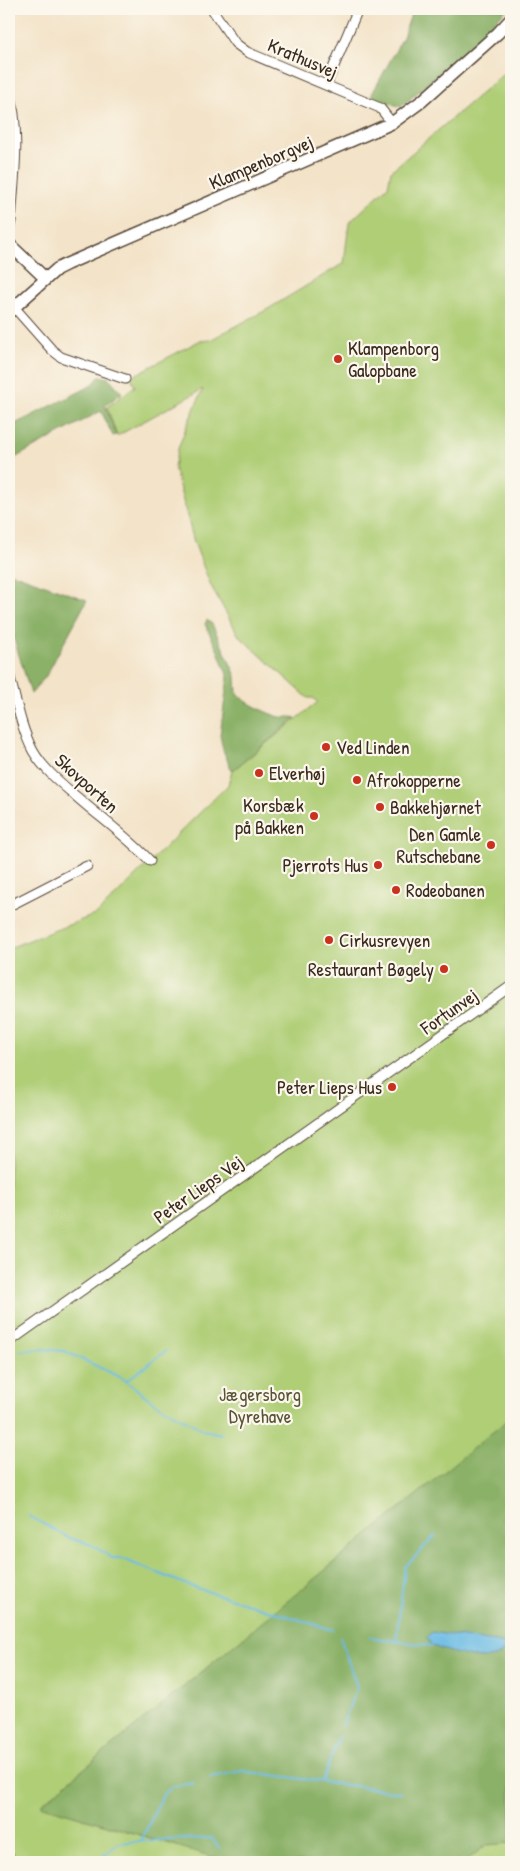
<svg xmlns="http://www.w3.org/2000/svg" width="520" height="1871" viewBox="0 0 520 1871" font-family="'Patrick Hand',sans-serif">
	<rect width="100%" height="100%" fill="#fbf7ec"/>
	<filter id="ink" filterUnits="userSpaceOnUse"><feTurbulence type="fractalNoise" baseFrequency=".02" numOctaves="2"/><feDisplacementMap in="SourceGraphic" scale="10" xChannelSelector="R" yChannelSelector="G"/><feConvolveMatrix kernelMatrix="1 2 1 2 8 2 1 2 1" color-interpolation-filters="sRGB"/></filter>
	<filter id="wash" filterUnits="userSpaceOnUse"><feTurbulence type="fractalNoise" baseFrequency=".0096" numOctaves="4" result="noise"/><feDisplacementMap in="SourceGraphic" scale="20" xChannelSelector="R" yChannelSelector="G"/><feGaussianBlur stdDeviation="1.12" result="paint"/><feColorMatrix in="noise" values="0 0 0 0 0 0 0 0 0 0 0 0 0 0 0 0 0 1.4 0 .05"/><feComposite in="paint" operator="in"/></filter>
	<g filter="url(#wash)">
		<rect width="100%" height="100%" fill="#f3e3c8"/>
		<path fill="#afce76" stroke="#757c4a" d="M511,35V1862H9V948L97,914L228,785L232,771L318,702L313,698H308L239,636L210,584L194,542L174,467L178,449L185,430L203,389L117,436L107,407L135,386L131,377L199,341L210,340L268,309L344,263L349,223L388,186L391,171L508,70Z"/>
		<path fill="#8bb167" stroke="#636e42" d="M413,9H507L478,39L401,107L371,96L403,37Z
			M100,376L109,378L122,393L105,405L116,435L113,436L101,411L9,461V427L87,388L94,383Z
			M12,573L87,600L46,676L31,694L9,623V576Z
			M207,620L212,624L236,676L237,694C246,703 268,714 280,717C286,718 290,716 296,718L232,771L223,750L220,735L228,677L218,651L205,624Z
			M511,1417V1843L486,1845L465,1862H230L40,1805Z"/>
		<path fill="#68bae4" stroke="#527281" d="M432,1632L502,1643L506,1645C502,1671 447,1651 432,1646L427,1637Z"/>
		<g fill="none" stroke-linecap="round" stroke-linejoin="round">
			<path stroke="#68bae4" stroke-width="2" d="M19,1351L43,1349L64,1351L122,1378L155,1403L203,1430L221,1434
				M126,1381L166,1351
				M29,1516L69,1538L92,1545L112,1558H120L190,1586L333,1630
				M340,1637L357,1687L342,1726
				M369,1637L432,1646
				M396,1642L405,1567L435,1536
				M210,1777L242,1771L400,1792
				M322,1781L339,1737
				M141,1841L212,1838L219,1849
				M102,1856L119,1843L141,1841L164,1793L174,1786L194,1783
				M90,1862L94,1860"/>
		</g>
	</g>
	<g filter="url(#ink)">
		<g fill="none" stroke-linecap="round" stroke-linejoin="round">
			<g stroke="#574638" stroke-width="11">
				<path id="minor" d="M212,9L235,43L247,52L380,108L392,123
					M326,85L358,9
					M9,89C21,132 14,177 11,221L9,228
					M14,307L52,350L61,357L125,379
					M9,674C16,700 21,728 33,751C44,770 62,784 78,798C102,819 129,838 150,861
					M9,906L87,866
					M9,1342L511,986"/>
			</g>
			<g stroke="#574638" stroke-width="14">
				<path id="tertiary" d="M9,244L46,279
					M9,312L57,269L67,264L392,123L422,101L498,33L511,19"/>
			</g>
			<use href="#minor" stroke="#fff" stroke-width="9"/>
			<use href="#tertiary" stroke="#fff" stroke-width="11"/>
			<g stroke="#3b2a1e" stroke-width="4">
				<path id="rail" d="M9,1847L14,1862"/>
			</g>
			<use href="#rail" stroke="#fbf7ec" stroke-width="2" stroke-dasharray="5.5" stroke-linecap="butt"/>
		</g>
	</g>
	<g fill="#c8321e" stroke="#fbf7ec" stroke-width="2">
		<circle cx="338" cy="359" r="5"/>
		<circle cx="326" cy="747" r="5"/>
		<circle cx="259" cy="773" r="5"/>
		<circle cx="357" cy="780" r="5"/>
		<circle cx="380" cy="807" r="5"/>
		<circle cx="314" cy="816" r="5"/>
		<circle cx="491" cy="845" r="5"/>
		<circle cx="378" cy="865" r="5"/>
		<circle cx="396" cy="890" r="5"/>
		<circle cx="329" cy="940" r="5"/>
		<circle cx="444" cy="969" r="5"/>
		<circle cx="392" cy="1087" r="5"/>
	</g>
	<g text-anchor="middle" stroke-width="4.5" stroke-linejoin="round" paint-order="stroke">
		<g font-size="19" fill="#3b2a1e" stroke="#fbf7ec">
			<text transform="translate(303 58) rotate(23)" y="7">Krathusvej</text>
			<text transform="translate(261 162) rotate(-23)" y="7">Klampenborgvej</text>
			<text transform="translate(87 783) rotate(42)" y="7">Skovporten</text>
			<text transform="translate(449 1011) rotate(-35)" y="7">Fortunvej</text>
			<text transform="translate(198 1189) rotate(-35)" y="7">Peter Lieps Vej</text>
		</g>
		<g font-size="19" fill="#3b2a1e" stroke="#fbf7ec" text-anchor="start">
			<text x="348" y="355">Klampenborg<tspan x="348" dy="22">Galopbane</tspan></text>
			<text x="336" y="754">Ved Linden</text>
			<text x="269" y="780">Elverhøj</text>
			<text x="367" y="787">Afrokopperne</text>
			<text x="304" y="812" text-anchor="end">Korsbæk<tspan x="304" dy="22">på Bakken</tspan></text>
			<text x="390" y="814">Bakkehjørnet</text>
			<text x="481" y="841" text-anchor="end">Den Gamle<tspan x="481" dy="22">Rutschebane</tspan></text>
			<text x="368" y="872" text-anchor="end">Pjerrots Hus</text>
			<text x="406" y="897">Rodeobanen</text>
			<text x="339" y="947">Cirkusrevyen</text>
			<text x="434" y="976" text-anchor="end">Restaurant Bøgely</text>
			<text x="382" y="1094" text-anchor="end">Peter Lieps Hus</text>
		</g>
		<g font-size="19" fill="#585334" stroke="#fbf7ec">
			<text x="260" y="1401">Jægersborg<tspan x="260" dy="22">Dyrehave</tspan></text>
		</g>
	</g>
	<rect width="520" height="1871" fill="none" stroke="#fbf7ec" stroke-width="30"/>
</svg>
